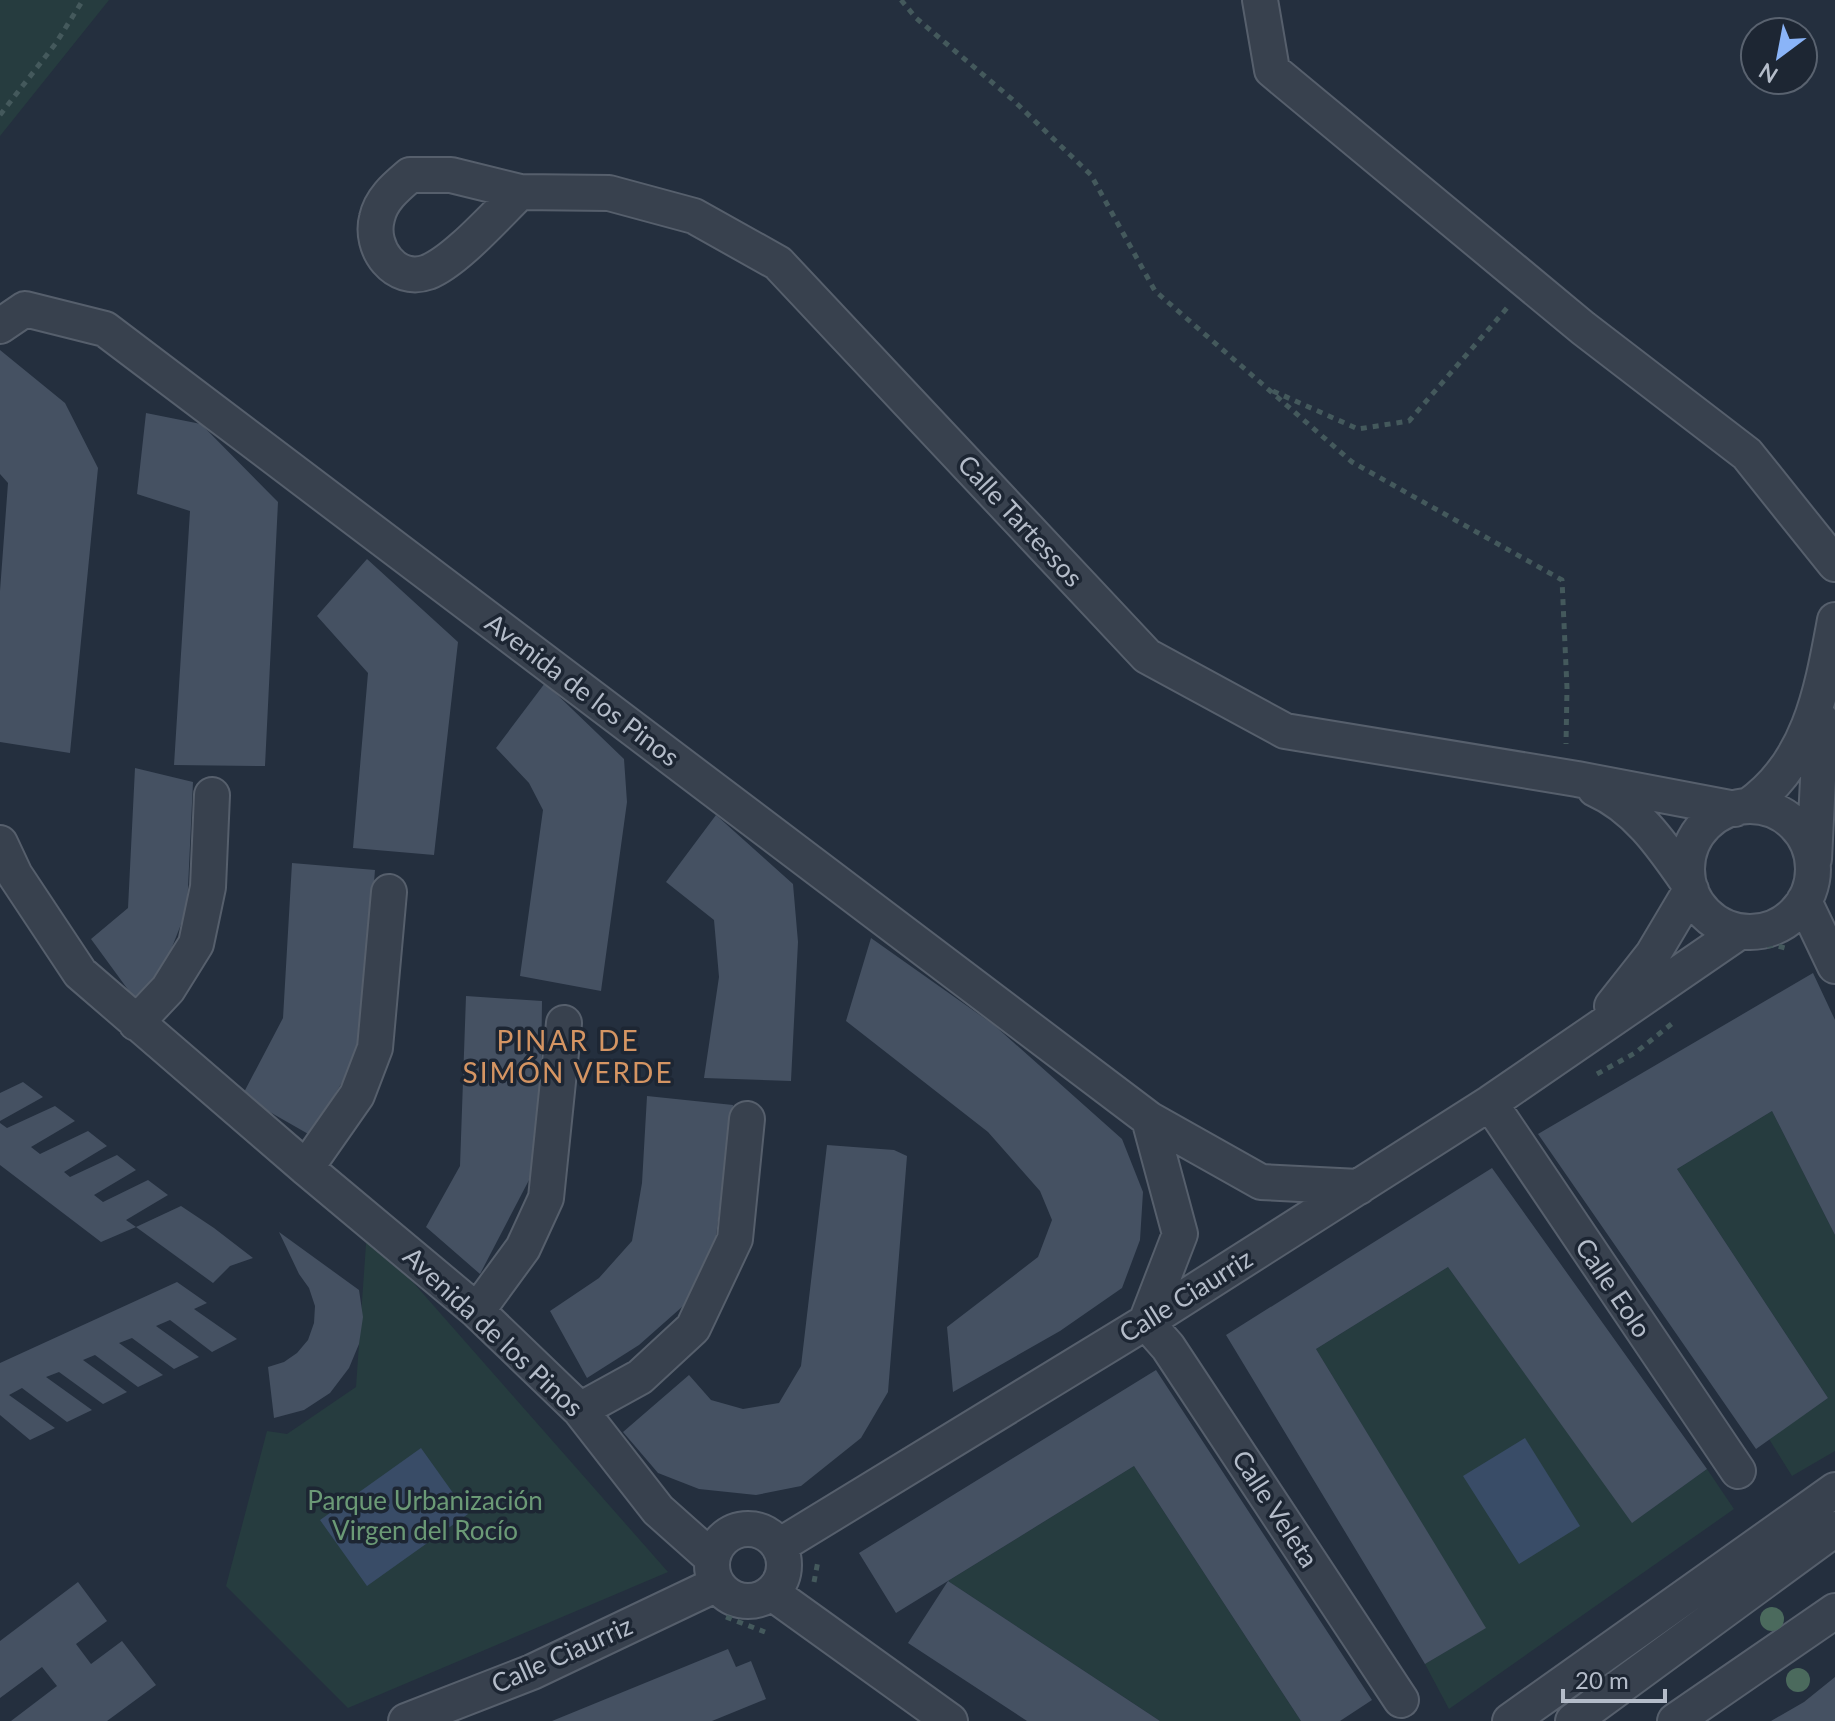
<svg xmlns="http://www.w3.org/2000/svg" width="1835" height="1721" viewBox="0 0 1835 1721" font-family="Lato,sans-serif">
	<rect width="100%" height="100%" fill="#242f3e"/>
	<path fill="#263c3f" d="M0,0H109L0,136Z
		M1772,1111L1835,1235V1451L1792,1476L1769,1439L1828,1398L1677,1169Z
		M367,1230L668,1572L348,1708L226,1586L267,1431L287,1434L356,1387Z
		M1448,1267L1633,1522L1707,1469L1734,1509L1449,1709L1425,1664L1485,1628L1316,1349Z
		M1134,1466L1301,1721H1160L948,1581Z"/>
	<path fill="#394c67" d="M1525,1438L1580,1526L1519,1564L1463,1476Z
		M421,1448L468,1514L367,1586L320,1520Z"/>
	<path fill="#455162" d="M0,350L65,403L98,468L70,753L0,742V591L8,483L0,474Z
		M146,413L201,424L278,502L265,766L174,765L190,511L137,494Z
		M367,559L458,642L434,855L353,848L368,673L317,616Z
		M545,683L624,759L627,802L601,991L520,976L543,810L529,783L496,748Z
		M135,768L193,782L187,909L167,960L137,1002L91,939L128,908Z
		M716,815L793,884L798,942L791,1081L704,1078L719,977L714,920L666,882Z
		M292,863L375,870L360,1053L310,1135L242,1096L283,1018Z
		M871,938L994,1025L1122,1139L1143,1192L1140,1240L1122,1288L1060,1331L953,1392L947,1327L1038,1257L1052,1220L1040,1191L988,1132L846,1021Z
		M1813,973L1835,1020V1235L1772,1111L1677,1169L1828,1398L1756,1449L1538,1134Z
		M466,996L542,1001L540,1159L480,1274L426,1227L460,1166Z
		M23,1082L43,1097L0,1121V1093Z
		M647,1096L733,1105L713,1259L691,1299L639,1345L587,1378L550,1311L599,1278L632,1241L642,1183Z
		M55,1106L75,1121L31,1147L40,1154L88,1131L107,1146L64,1172L70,1177L117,1155L136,1170L94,1195L103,1202L148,1180L168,1195L126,1220L136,1227L101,1242L0,1165V1123L7,1128Z
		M827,1145L894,1150L907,1156L888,1392L861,1438L801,1486L756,1495L699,1489L658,1473L623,1432L689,1375L711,1400L743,1409L779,1403L801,1366Z
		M1492,1168L1707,1469L1632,1523L1448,1267L1316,1349L1486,1628L1425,1664L1226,1335Z
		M181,1206L214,1228L253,1258L230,1266L213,1283L136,1227Z
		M279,1232L359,1290L363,1317L359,1344L349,1368L330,1393L304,1410L274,1418L268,1367L284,1362L297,1353L308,1340L314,1323L315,1306L309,1288L299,1274Z
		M177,1282L207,1303L194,1309L237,1339L212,1352L170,1320L156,1326L199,1357L174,1369L132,1338L119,1343L163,1375L138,1387L95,1355L83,1360L127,1392L103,1404L59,1372L46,1377L92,1410L67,1422L22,1388L9,1395L55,1428L30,1440L0,1415V1363Z
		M1156,1370L1372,1700L1340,1721H1301L1134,1466L896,1613L859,1553Z
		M948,1581L1160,1721H1027L908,1643Z
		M78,1582L107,1621L76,1644L91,1664L122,1641L156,1685L107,1721H11L57,1686L42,1667L0,1698V1641Z
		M728,1649L736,1667L751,1661L766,1699L712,1721H552Z
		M1835,1677V1721H1771L1804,1702Z"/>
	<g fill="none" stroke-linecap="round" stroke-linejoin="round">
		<g stroke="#565f6c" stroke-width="38">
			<path id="minor" d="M1260,0L1272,70L1583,328L1747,454L1835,564
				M520,192C497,214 456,261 428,272C395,284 369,248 377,218C381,199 396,187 410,175H451L520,192L609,193L694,216L778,263L1147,656L1285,731L1577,779L1735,809
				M0,326L25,309L105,329L1149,1119L1261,1182L1359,1187
				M1595,789C1636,807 1662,845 1687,881
				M1748,806C1810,763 1822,690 1835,620
				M1687 869a63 63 0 1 1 126 0a63 63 0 1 1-126 0Z
				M0,843L15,875L80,973L306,1168L477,1311L580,1410L658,1510L712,1558
				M1814,859L1821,720
				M1804,901L1835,966
				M1612,1006L1653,954L1691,890
				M136,1023L168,989L196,944L208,887L212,795
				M1490,1103L1738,1471
				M1149,1119L1180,1234L1146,1322L1168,1347L1401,1700
				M306,1168L357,1095L375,1048L389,892
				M477,1311L523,1248L546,1198L564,1023
				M580,1410L640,1377L693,1328L735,1239L747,1119
				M712 1565a36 36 0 1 1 72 0a36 36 0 1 1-72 0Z
				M779,1546L1146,1322L1490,1103L1739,932
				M772,1593L950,1721
				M406,1721L532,1672L717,1584
				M1510,1721L1835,1490
				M1573,1721L1835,1529
				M1675,1721L1835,1611"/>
		</g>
		<path stroke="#44595c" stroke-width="5" stroke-dasharray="6 6" stroke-linecap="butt" d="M901,0L916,18L1013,100L1091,175L1155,291L1352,462L1562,580L1567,688L1566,744
			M0,115L56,43L83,0
			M1273,391L1358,429L1409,421L1507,308
			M1767,946L1774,945L1789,949
			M1597,1074L1635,1053L1674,1022
			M814,1582L818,1561
			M726,1617L765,1632"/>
		<use href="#minor" stroke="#38414e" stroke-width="34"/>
	</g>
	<g fill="#4b6a5d">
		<circle cx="1772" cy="1619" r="12"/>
		<circle cx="1798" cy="1680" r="12"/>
	</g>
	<g text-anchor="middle" stroke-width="7" stroke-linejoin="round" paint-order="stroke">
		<g font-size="26" fill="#b4bcc9" stroke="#1d2633">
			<text transform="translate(1020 521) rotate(47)" y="9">Calle Tartessos</text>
			<text transform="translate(582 690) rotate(37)" y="9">Avenida de los Pinos</text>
			<text transform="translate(1613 1288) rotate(56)" y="9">Calle Eolo</text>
			<text transform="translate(1186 1296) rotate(-32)" y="9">Calle Ciaurriz</text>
			<text transform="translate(493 1332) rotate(43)" y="9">Avenida de los Pinos</text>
			<text transform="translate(1275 1509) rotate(57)" y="9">Calle Veleta</text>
			<text transform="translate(562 1655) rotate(-24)" y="9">Calle Ciaurriz</text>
		</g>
		<g font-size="26" fill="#6b9a76" stroke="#1d2633">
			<text x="425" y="1510">Parque Urbanización<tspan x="425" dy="30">Virgen del Rocío</tspan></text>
		</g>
		<g font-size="28" letter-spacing="2" fill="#d59563" stroke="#1d2633">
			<text x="568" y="1051">PINAR DE<tspan x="568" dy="32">SIMÓN VERDE</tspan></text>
		</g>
	</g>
	<g transform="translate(1779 56) rotate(212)"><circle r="38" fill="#1d2633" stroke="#59626f" stroke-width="2"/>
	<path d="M0-6L14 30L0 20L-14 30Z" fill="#8ab4f8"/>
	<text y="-12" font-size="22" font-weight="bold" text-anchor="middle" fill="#b4bcc9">N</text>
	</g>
	<path d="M1563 1689v12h102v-12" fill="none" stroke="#b4bcc9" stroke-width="4"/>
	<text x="1575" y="1689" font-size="24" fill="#b4bcc9" stroke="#1d2633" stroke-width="6" paint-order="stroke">20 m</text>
</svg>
